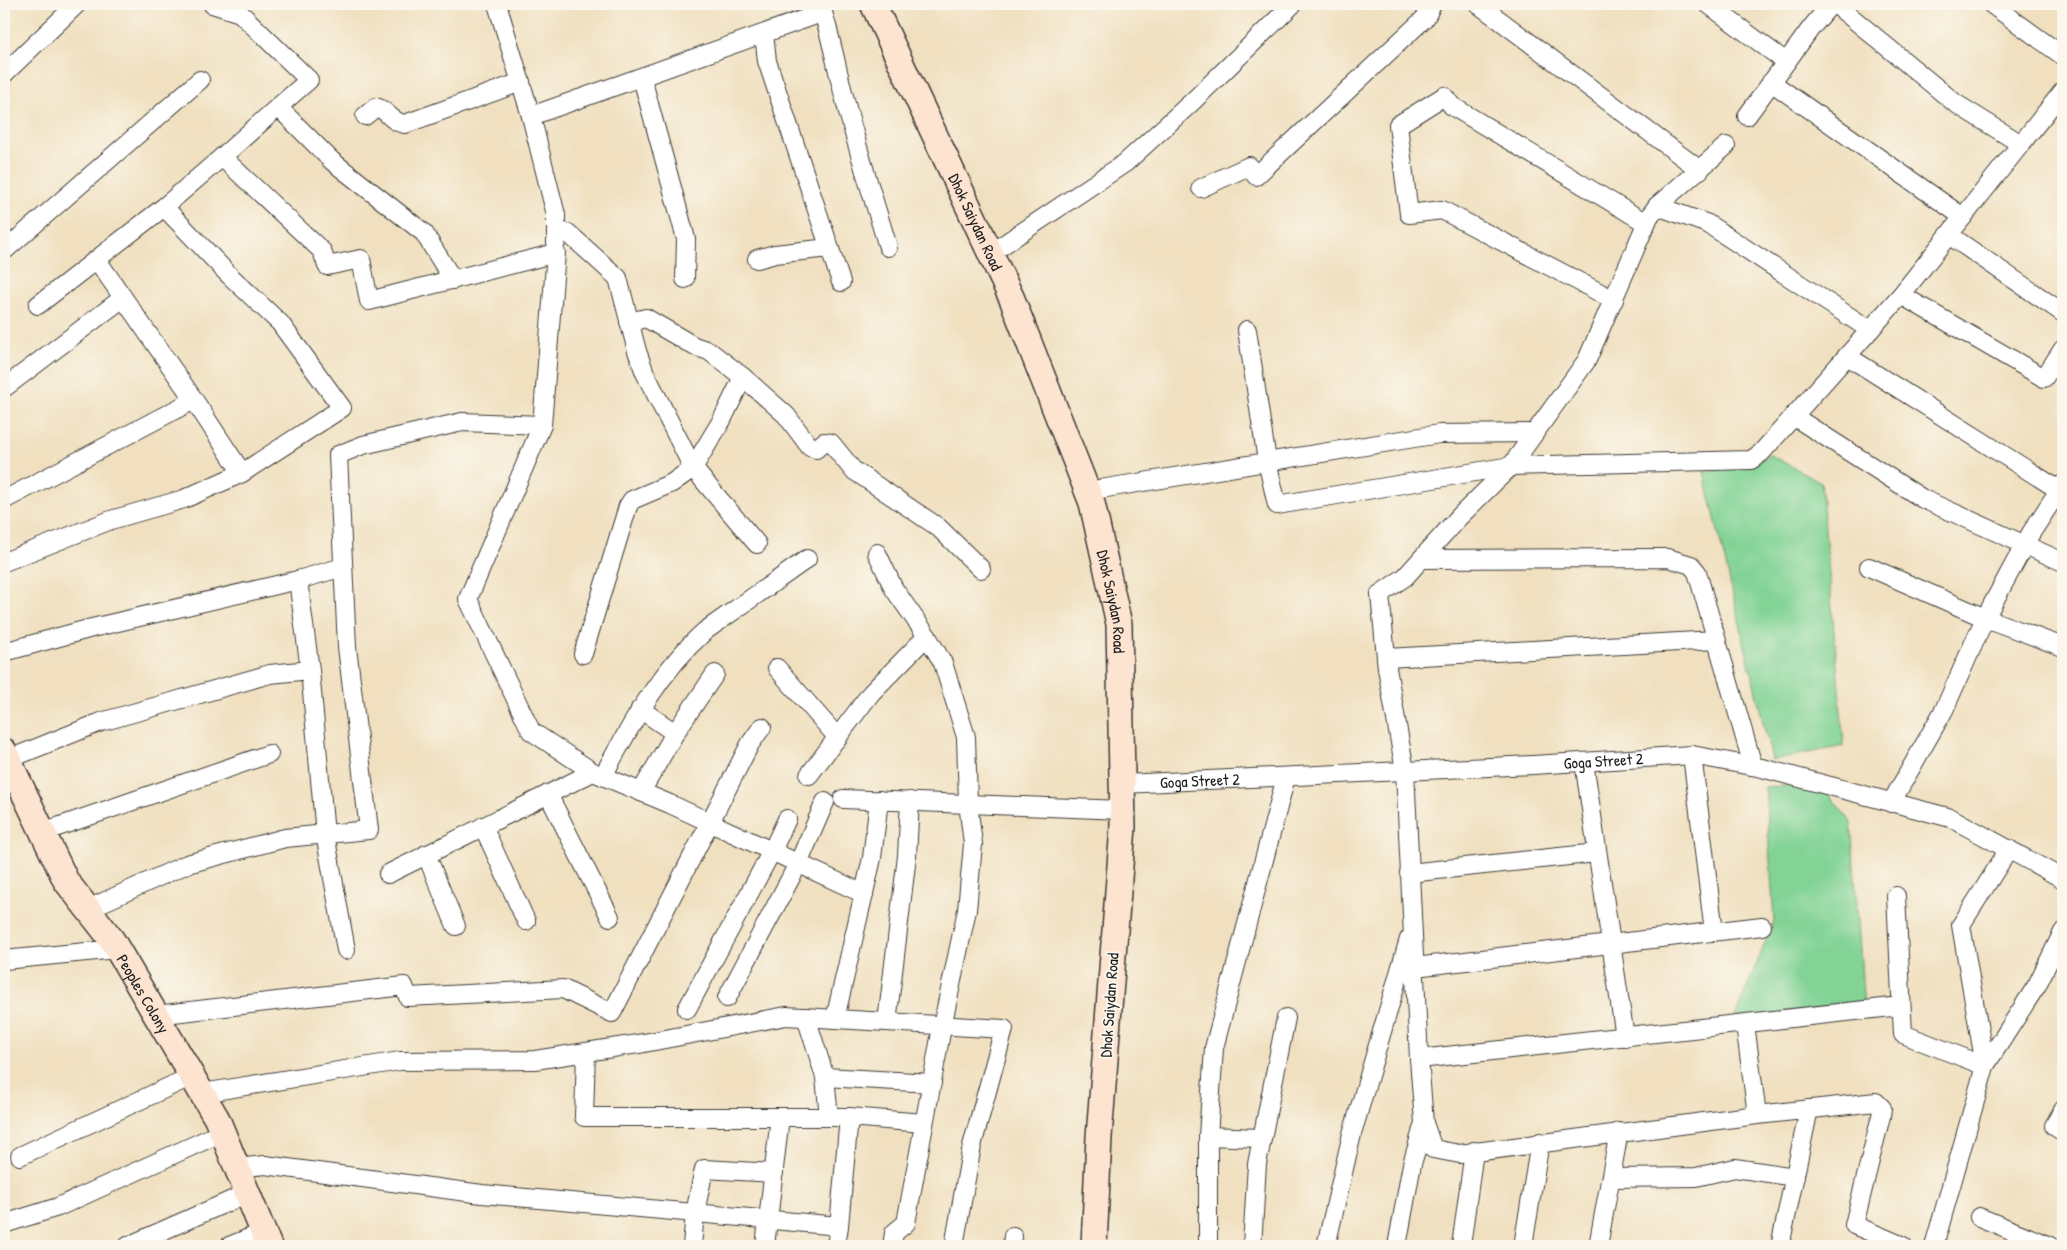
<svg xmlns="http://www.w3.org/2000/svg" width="2067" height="1250" viewBox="0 0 2067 1250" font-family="'Patrick Hand',sans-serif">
	<rect width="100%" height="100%" fill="#fbf7ec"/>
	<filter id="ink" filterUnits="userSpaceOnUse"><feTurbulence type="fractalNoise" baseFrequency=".02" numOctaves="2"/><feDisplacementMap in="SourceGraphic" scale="10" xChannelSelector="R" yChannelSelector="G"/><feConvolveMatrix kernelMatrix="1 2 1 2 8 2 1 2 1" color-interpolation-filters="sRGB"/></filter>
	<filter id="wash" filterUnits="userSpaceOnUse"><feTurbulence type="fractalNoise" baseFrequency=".0096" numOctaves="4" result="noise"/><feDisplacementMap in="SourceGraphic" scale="20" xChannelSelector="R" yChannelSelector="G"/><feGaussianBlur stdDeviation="1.12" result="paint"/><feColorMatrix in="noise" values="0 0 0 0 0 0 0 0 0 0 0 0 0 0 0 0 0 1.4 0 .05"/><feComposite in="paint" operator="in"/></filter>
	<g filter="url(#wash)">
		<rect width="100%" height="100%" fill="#f0e0c0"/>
		<path fill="#82d395" stroke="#4f7858" d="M1770,455L1821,482L1844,746L1772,760L1704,472L1752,465Z
			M1820,784L1851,822L1864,1008L1735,1017L1774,921L1765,787Z"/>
	</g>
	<g filter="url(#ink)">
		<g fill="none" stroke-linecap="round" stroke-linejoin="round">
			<g stroke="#3c3935" stroke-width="20">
				<g id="street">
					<path d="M212,4L240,13L309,80L278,107"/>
					<path d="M497,4L531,116L556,215V243"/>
					<path d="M1478,4L1700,170"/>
					<path d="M1708,4L1786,62"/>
					<path d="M1839,4L1840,8L1955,103L2021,144"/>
					<path d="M1991,4L2063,56"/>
					<path d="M821,6C830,33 835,60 842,88C855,142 872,194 888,247"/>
					<path d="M764,34L767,61L841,282"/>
					<path d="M4,74L77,4"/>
					<path d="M642,78L686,239L685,279"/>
					<path d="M1771,82L1963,217"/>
					<path d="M365,116L376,107C387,109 390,122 405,124L521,82"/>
					<path d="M531,116L813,16L818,12L821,4"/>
					<path d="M1747,116L1811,28L1831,4"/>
					<path d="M222,157L278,107L332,161L424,233L453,280"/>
					<path d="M1201,188L1249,166L1256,176L1426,17L1432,4"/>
					<path d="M1657,206L1708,224L1870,330"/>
					<path d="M164,207L222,157L322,251L327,266L361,259L369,301L556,253L542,425L468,599L531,731L593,772L670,804L864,894"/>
					<path d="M556,231L568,233L618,278L637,351L645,373L693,468L757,544"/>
					<path d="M1949,235L2063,313"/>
					<path d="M4,251L200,80"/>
					<path d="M991,253L1125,163L1192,102L1293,4"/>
					<path d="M757,259L775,254L829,248"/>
					<path d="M97,260L194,400"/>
					<path d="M1901,295L2044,378L2063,349"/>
					<path d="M1614,300L1442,210L1409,214L1398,125L1444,96L1452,106L1646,223"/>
					<path d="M629,322L646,318L694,346L709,351L743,377L786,415L810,447L816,449L824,442L831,443L853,470L938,527L981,569"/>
					<path d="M1247,330L1267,461L1277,505L1511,466L1587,360L1649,217L1657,206L1726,146"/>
					<path d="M1847,356L2059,490"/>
					<path d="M4,388L123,298"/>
					<path d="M1793,416L1923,499L2063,562"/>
					<path d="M1088,491L1439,434L1534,433"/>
					<path d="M4,500L194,400L242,473"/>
					<path d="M877,553L894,589L927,636L943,663L966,737L968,803L973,844L967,910L942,1027L906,1223L894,1233L892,1246"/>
					<path d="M1421,559L1668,558L1691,565L1697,572L1753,766"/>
					<path d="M4,562L111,520L184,499L242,473L342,408L280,323L229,275L164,207L38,305"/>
					<path d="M1869,567L1985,618L2063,647"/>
					<path d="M4,652L92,628L298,580"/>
					<path d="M583,654L628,506L632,500L672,483L693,468L722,420L743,377"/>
					<path d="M1386,658L1716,640"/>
					<path d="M777,668L838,738"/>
					<path d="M310,670L298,580L343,567"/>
					<path d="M640,709L675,733"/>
					<path d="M1692,755L1714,932"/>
					<path d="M9,759L101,722L270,674L310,670L325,834L346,950"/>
					<path d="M1584,762L1625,1037"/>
					<path d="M809,775L871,693L927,636"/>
					<path d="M603,776C631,724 660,671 705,631L807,559"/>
					<path id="s1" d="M1122,784L1533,765L1692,755L1762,768L1951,818L2063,879"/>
					<path d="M641,792L675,733L715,674"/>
					<path d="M548,794L610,917"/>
					<path d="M843,799L1122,810"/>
					<path d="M1891,803L1944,710L1985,618L2031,533L2063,484"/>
					<path d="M483,826L526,921"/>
					<path d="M43,832L269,754"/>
					<path d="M426,854L456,926"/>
					<path d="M1409,873L1597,853"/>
					<path d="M388,874L593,772"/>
					<path d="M1896,896L1903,1034L1985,1066"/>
					<path d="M88,909L187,864L285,838L369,830L347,647L338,455L363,445L462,422L542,425"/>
					<path d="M4,960L117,949"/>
					<path d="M1415,967L1762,926"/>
					<path d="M727,998L798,864L825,802"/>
					<path d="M687,1009L772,851L787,819"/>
					<path d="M156,1015L404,986L408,997L563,989L612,1013L750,744L762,727"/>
					<path d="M806,1017L825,1077L932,1083"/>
					<path d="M835,1019L872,858L879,800"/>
					<path d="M887,1022L907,856L910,801"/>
					<path d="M1745,1024L1757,1115"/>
					<path d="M586,1052L584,1117H780L765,1246"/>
					<path d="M1419,1059L1901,1006"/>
					<path d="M1985,1066L1961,925L2009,849"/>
					<path d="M825,1077L829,1117"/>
					<path d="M202,1093L400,1061L535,1060L644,1043L786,1016L1004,1029L972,1146L954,1246"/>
					<path d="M2063,1110L2054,1126L2063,1132"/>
					<path d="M780,1117H849L839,1226"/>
					<path d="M849,1117L924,1123"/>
					<path d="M1208,1136L1261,1138"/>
					<path d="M20,1156L192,1076"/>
					<path d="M237,1168L265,1165L482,1194L839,1226L836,1246"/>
					<path d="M1611,1178L1696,1177L1735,1168L1795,1177"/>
					<path d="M1979,1217L2050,1246"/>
					<path d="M4,1224L58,1207L223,1132"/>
					<path d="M128,1246L248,1193"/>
					<path d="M229,1246L264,1232"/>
					<path d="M692,1246L695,1213L704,1169L774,1173"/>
					<path d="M1012,1246L1013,1236"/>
					<path d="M1208,1246V1136L1214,1048L1286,777"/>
					<path d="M1252,1246L1257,1164L1286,1018"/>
					<path d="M1326,1246L1352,1134L1409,939"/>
					<path d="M1397,1246L1412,1164L1424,1123"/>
					<path d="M1461,1246L1474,1151"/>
					<path d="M1523,1246L1540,1142"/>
					<path d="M1598,1246L1619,1132"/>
					<path d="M1780,1246L1809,1109"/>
					<path d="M1903,1246L1854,1225L1881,1116L1882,1108L1876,1102L1757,1115L1460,1154L1433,1149L1424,1123L1419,1059L1405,771L1387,668L1380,594L1405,577L1459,517L1511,466L1751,460L1761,453L1901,295L2063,91"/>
					<path d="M1934,1246L1985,1066L2037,985L2063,932"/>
				</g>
			</g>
			<g stroke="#3c3935" stroke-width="28">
				<g id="secondary">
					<path id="s2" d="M873,4L1012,299L1092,503L1119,624L1123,827L1099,1137L1094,1246"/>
					<path id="s3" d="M4,751L66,881L112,940L217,1119L269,1246"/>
				</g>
			</g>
			<use href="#street" stroke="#fff" stroke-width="18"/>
			<use href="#secondary" stroke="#fde4d1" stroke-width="25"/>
		</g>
	</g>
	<g text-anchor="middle" stroke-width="4" stroke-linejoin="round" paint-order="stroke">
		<g font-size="16" fill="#1c1c1c" stroke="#fbf7ec">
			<text dy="6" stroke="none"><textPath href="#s2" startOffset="241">Dhok Saiydan Road</textPath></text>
			<text dy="6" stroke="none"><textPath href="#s2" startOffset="646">Dhok Saiydan Road</textPath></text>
			<text dy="6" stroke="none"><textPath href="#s1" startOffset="482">Goga Street 2</textPath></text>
			<text dy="6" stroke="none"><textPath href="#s1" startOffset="78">Goga Street 2</textPath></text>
			<text dy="6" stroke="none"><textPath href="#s3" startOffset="281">Peoples Colony</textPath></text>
			<text transform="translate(1109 1005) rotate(-86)" y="6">Dhok Saiydan Road</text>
		</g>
	</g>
	<rect width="2067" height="1250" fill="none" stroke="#fbf7ec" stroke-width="20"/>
</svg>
